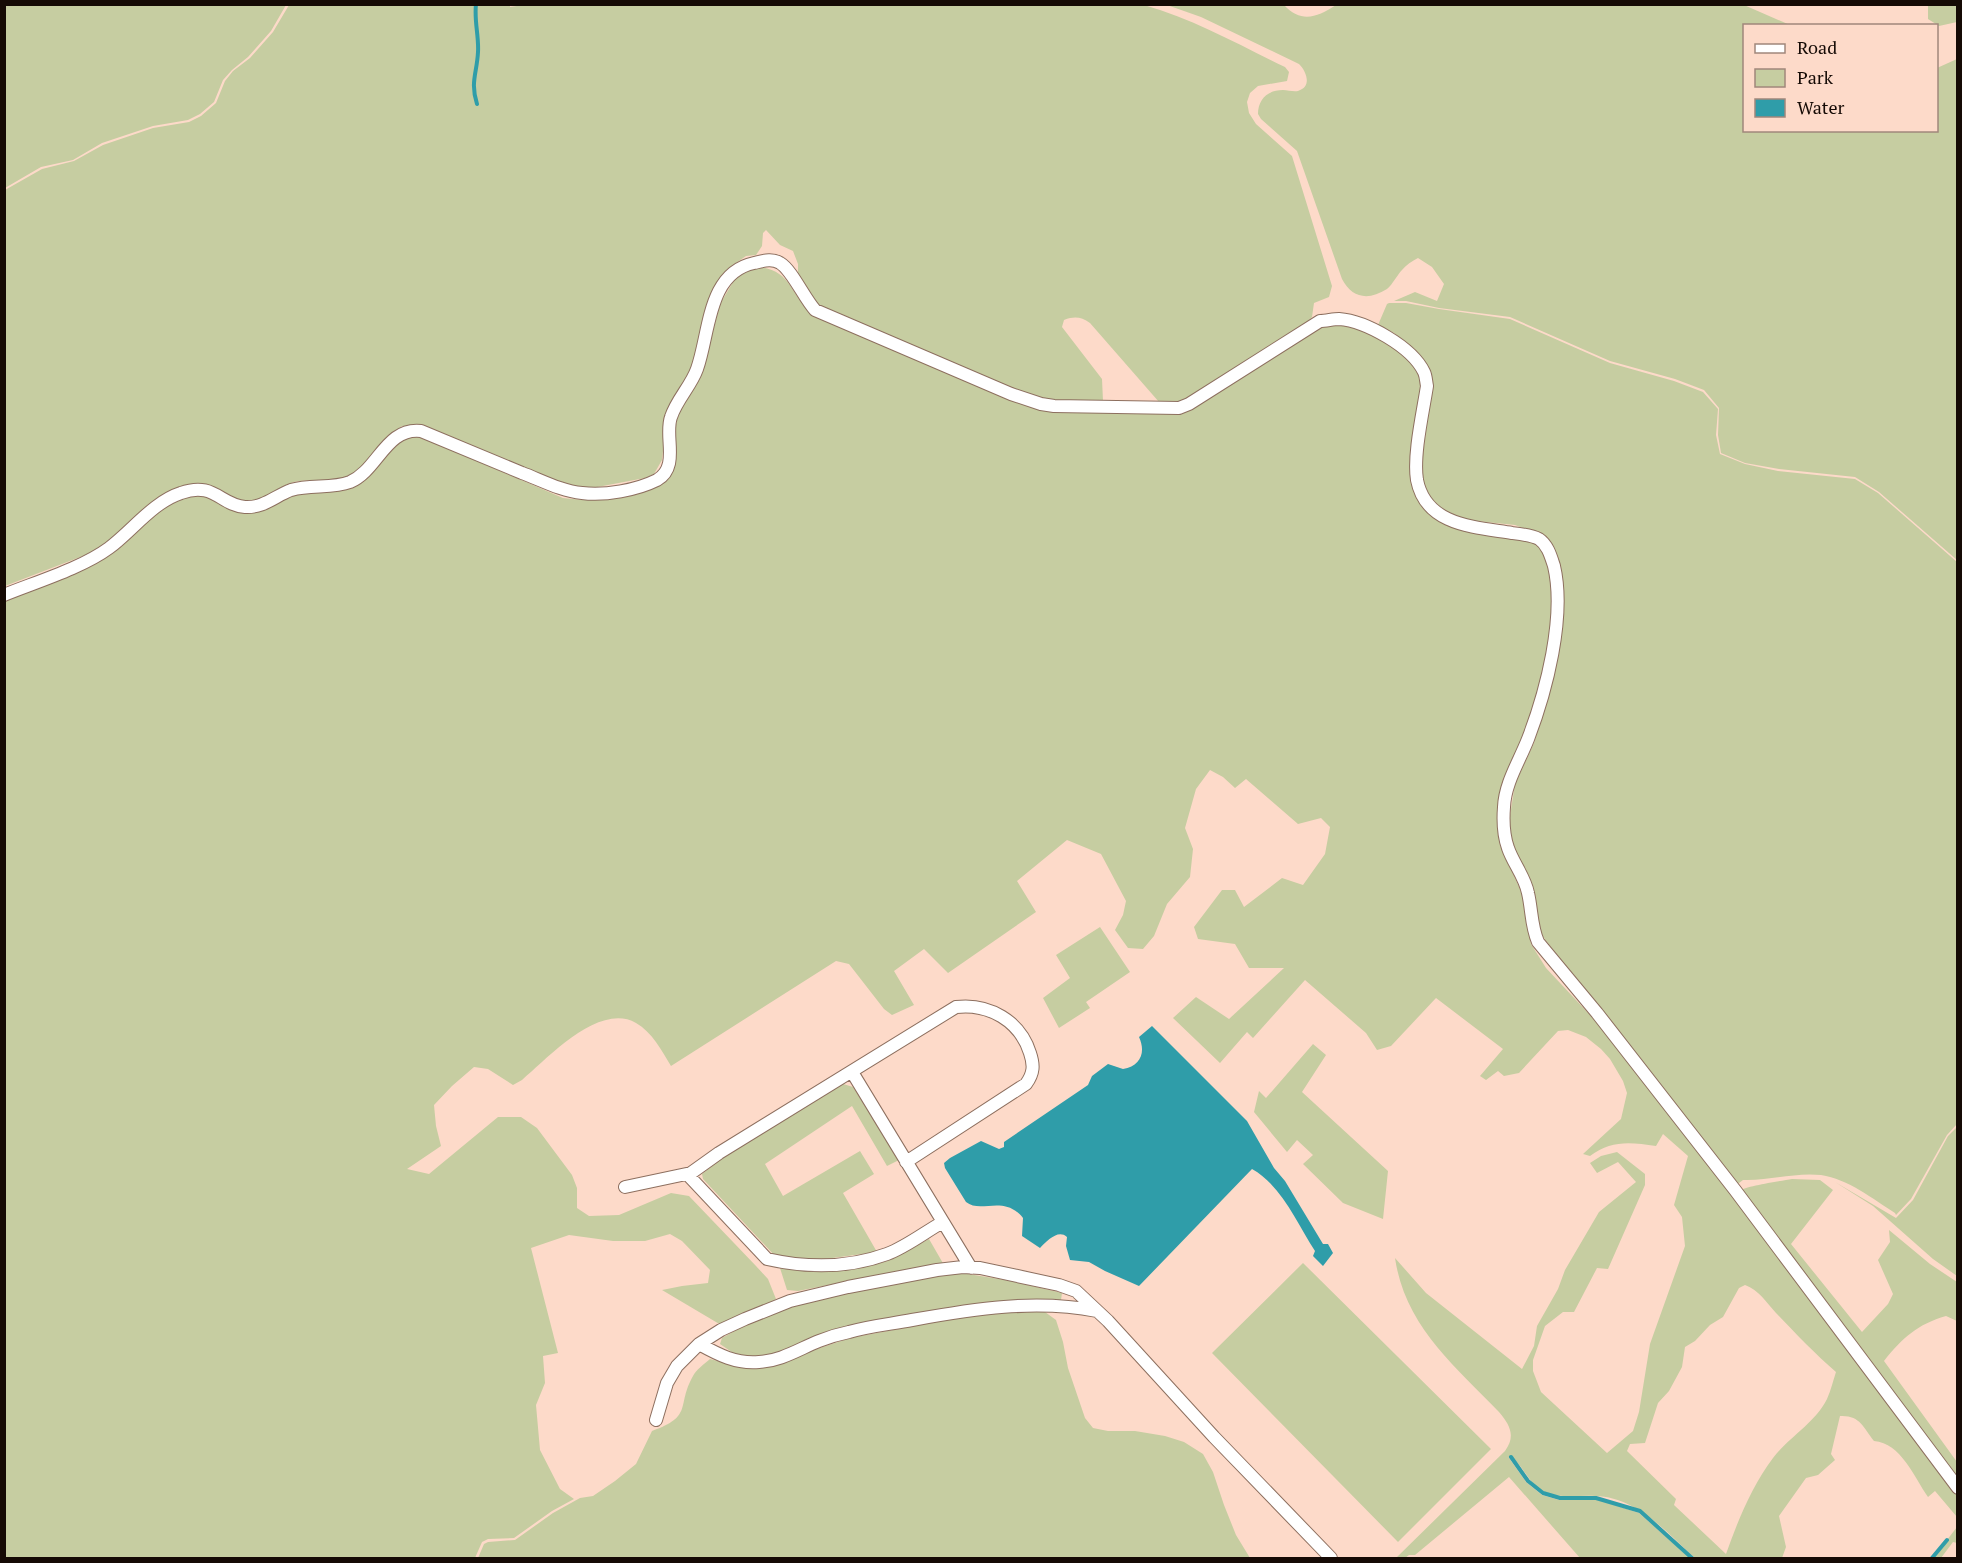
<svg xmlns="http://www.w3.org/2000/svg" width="1962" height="1563" viewBox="0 0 1962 1563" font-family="'PT Serif',serif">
	<rect width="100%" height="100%" fill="#fddac9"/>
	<path fill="#c6cda1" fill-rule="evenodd" d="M5,4H286V5L271,31L248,57L232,70L223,80L214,102L200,114L188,120L153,126L102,143L73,160L41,167L5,188Z
		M510,4V7L530,4L1144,5C1194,19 1239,45 1285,67L1289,72L1287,81L1258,86L1250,93L1247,102L1249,113L1256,124L1292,156L1332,286L1329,297L1314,303L1312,317L1302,328L1213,387L1178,403L1159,402L1090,323C1081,317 1075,316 1064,320L1062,327L1102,379L1103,401C1068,402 1051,403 1018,391L817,307L798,275V264L793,251L780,245L766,230L763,233L762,246L756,255L746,256L733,265L724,277L697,354L665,432L662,460L654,474L645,478L587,489L572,488L415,426H402C383,439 374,463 354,475C337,485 312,478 294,482C278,486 261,503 248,503C238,503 228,495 219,490C204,481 185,484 170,492L114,538L88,554L5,586V190L42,169L74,161L103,145L153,128L189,122L201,116L216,103L225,81L233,71L250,58L273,32L289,5Z
		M1336,5H1744L1790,25L1744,26V130H1936L1937,68L1957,59V560L1879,492L1855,477L1779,469L1745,463L1721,453L1718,435L1719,408L1704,390L1675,379L1610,361L1510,317L1439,308L1406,301H1394L1415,292L1437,301L1444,284L1432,267L1418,258C1412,261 1406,265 1402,270C1397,275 1393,284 1387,289C1368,301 1352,298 1342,279L1297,151L1261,119L1258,114C1258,99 1268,90 1283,90C1288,90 1293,92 1298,91C1312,87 1307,72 1299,64L1201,17L1167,5H1284C1302,24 1317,17 1336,5Z
		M1928,5H1957V22L1939,26L1928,19Z
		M753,266C792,269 788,291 811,313L1007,399L1169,413L1325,324C1361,325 1405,343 1422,377L1415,491C1433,530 1465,531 1503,536C1514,537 1524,537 1534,542C1547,549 1547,561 1549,573C1561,654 1526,729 1499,803L1497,816L1500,845L1525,900L1531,944L1546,968L1620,1047L1876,1384L1958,1494L1957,1517L1935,1491L1928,1497C1914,1477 1901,1443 1874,1441C1863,1427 1860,1415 1840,1416L1831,1454L1835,1460L1818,1475L1806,1478L1779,1516L1786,1547L1782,1558H1695C1666,1532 1637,1497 1595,1496C1578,1495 1561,1499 1545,1492C1528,1485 1524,1465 1510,1456L1509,1458L1526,1482L1542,1495L1559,1500L1596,1499L1639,1513L1690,1558H1580L1509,1477L1415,1555H1409L1405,1558H1396L1505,1451C1516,1436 1510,1425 1499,1412C1454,1365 1405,1326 1395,1258L1426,1293L1522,1369L1534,1346L1537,1326L1558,1289L1565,1270L1599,1212L1636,1182L1618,1162L1597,1173L1590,1163L1601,1156L1617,1152L1645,1174V1185L1608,1269L1597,1268L1574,1312H1563L1545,1326L1533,1360V1371L1541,1392L1607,1453L1633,1431L1639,1412L1650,1344L1685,1246L1682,1217L1674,1205L1688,1156L1663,1134L1656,1146C1630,1142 1611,1140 1590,1156L1583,1154L1621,1119L1627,1093L1623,1081L1610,1059L1601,1049L1586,1037L1568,1030L1558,1031L1519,1073L1504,1076L1498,1071L1486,1080L1480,1076L1503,1049L1436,998L1391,1046L1377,1050L1366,1033L1305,980L1253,1038L1247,1032L1220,1063L1173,1018L1196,997L1229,1019L1284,968H1249L1235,944L1198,939L1194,927L1222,890H1235L1244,907L1282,878L1303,885L1325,854L1330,827L1321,818L1298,824L1246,779L1235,788L1223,777L1210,770L1196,789L1185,828L1193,849L1190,877L1167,904L1154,936L1143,949L1128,948L1115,930L1123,915L1126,901L1101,854L1067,840L1017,881L1036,912L948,973L924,949L894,971L914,1005L892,1015L884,1009L849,964L836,961L671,1066C662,1051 652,1032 636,1023C599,1002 548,1058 522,1080L513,1085L488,1069L474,1067L452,1086L434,1105L436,1126L441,1146L407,1169L429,1174L498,1117H521L537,1128L572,1175L577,1188V1208L589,1216L619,1215L671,1193L689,1196L756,1266L768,1279L776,1299L746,1315L721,1325L662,1290L682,1286L708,1283L710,1270L682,1241L670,1234L645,1241H613L569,1235L531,1248L558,1353L543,1356L545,1383L536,1405L540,1450L560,1489L574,1499L552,1511L514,1538L488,1539L482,1542L475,1558H5V599L92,563L170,501L200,493L235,510L246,513L258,512L271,507L294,494L335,491L392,445L410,435L421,437L563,498C596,502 634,501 662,483L679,412L707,355L720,304L736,277ZM1745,1285C1759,1290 1766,1302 1776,1313C1795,1333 1815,1354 1836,1372C1833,1381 1831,1390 1827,1399C1815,1423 1789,1437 1773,1458C1752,1486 1738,1520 1726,1554L1674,1505L1676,1499L1627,1451L1630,1444L1645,1443L1658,1403L1669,1391L1682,1367L1685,1347L1695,1341L1710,1325L1723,1317L1739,1288Z
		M1389,303H1406L1439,309L1510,319L1610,363L1674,381L1703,392L1718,409L1716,435L1720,454L1745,464L1778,471L1855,479L1878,493L1957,562V1124L1947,1135L1911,1199L1896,1215L1895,1213C1873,1199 1848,1179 1821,1175C1795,1172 1769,1181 1743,1180L1735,1186L1540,933L1511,845L1509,822L1515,784L1534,743L1559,651L1563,601L1561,568L1553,546L1544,536L1515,525L1467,520L1452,517L1431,499L1422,481V462L1432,385L1419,356L1394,333L1378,325L1387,304Z
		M1100,927L1130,972L1086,1002L1090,1008L1059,1028L1043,998L1070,978L1056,955Z
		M1313,1044L1326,1055L1302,1092L1388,1171L1383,1219L1343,1203L1303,1164L1313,1155L1297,1140L1287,1152L1254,1112L1259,1091L1266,1098Z
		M840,1083L853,1087L899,1160L887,1166L852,1106L765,1164L783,1196L860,1151L874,1174L843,1193L877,1252L810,1261L775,1256L703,1179L702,1174L721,1159Z
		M1957,1127V1276L1933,1259L1873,1206L1835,1182L1896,1218L1913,1200L1948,1136Z
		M1792,1179L1820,1180L1833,1190L1791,1244L1862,1332L1888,1304L1893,1294L1878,1260L1890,1242L1889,1230L1930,1264L1957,1282V1321L1946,1316C1918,1324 1902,1338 1884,1361L1957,1462V1482L1739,1191C1746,1186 1781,1181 1792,1179Z
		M929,1239L944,1265L868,1277L798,1291L787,1290L780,1268C811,1271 857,1271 887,1261C901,1255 915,1246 929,1239Z
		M1303,1263L1491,1449L1398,1542L1212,1353Z
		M962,1273L1011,1281L1062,1293L1061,1300L960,1309L788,1352L756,1358L739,1357L720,1344L722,1338C737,1330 752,1321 768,1315C825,1294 901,1277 962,1273Z
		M1029,1310L1045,1312L1056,1320L1063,1342L1068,1368L1085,1418L1093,1428L1108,1431H1135L1165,1436L1184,1442L1203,1454L1213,1472L1224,1505L1236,1535L1250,1558H478L484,1544L488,1542L515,1540L553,1513L580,1498L593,1496L615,1481L636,1464L652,1431C694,1416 676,1406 693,1376C696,1370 704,1364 710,1359L740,1367L760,1368L850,1338L968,1316Z
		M1957,1527V1543L1953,1542L1941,1558H1933Z"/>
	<path fill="#2f9da9" d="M1152,1026L1247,1121L1274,1168L1285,1181L1323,1244H1328L1333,1253L1323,1266L1313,1256L1315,1251C1297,1223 1281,1185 1252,1169L1139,1286L1105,1271L1089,1262L1070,1260L1066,1246L1067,1237C1058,1229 1047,1241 1040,1248L1022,1236L1023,1218C1004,1194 981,1214 966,1202L945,1168L944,1163L950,1158L981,1141L999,1149L1004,1147V1142L1088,1085L1092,1076L1108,1064L1123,1069C1141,1066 1146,1052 1139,1037Z"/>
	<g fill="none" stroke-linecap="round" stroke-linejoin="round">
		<path stroke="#2f9da9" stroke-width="4" d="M476,4C474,21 479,36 478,52C477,73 470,82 477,104
			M1511,1457L1528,1481L1543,1493L1560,1498H1596L1640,1511L1692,1558
			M1932,1558L1947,1540"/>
		<g stroke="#8d6f5f" stroke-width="14">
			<path id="street" d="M4,595C36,582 82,568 109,548C132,531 153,502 181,493C214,481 220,505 245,507C264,508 275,496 291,490C310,484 332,489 350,482C378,470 386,427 421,431C454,445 488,459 522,473C541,480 561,491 582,493C605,496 637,490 657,480C680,467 664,436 671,417C677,399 691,386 697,369C710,333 707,273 754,263C763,261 772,258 780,263C792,270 804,298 815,310L1011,394L1041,404L1054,406L1179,408L1189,404L1320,321C1326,321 1333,319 1339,319C1366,321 1412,347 1424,372C1426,376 1426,381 1427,386C1423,412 1413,455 1417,480C1426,526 1475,527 1512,533C1521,534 1531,535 1539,539C1548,545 1551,557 1554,566C1566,617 1546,692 1528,739C1519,762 1505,783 1504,807C1503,820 1504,837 1508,848C1513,863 1525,877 1528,893C1532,910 1531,926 1538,942L1597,1013L1735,1190L1958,1488
				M852,1072L971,1268
				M687,1174L767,1259C807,1268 849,1268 887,1254C906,1247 925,1232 943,1222
				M625,1187L691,1173L719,1153L956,1007C989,1003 1020,1021 1030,1053C1034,1065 1034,1073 1026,1084L906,1162
				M699,1344C719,1355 736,1364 759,1362C781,1361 799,1349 819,1341C829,1337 839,1334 849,1332C869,1326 891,1324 912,1320C973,1309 1035,1299 1097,1311
				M656,1420L667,1383L677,1366L699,1344L721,1330L745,1319L790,1301L848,1287L937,1270L963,1267L980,1268L1059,1285L1076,1291L1108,1321L1214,1437L1331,1558"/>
		</g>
		<use href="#street" stroke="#fff" stroke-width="12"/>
	</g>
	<rect width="1962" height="1563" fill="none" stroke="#150a05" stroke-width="12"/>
	<rect x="1743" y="24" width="195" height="108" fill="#fddac9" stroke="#a0877b" stroke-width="1.5"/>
	<rect x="1755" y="44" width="30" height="9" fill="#ffffff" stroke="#a0877b" stroke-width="1.5"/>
	<text x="1797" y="54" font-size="18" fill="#150a05">Road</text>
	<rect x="1755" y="69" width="30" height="18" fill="#c6cda1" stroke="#a0877b" stroke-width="1.5"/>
	<text x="1797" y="84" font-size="18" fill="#150a05">Park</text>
	<rect x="1755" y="99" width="30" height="18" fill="#2f9da9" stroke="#a0877b" stroke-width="1.5"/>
	<text x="1797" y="114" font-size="18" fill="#150a05">Water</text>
</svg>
